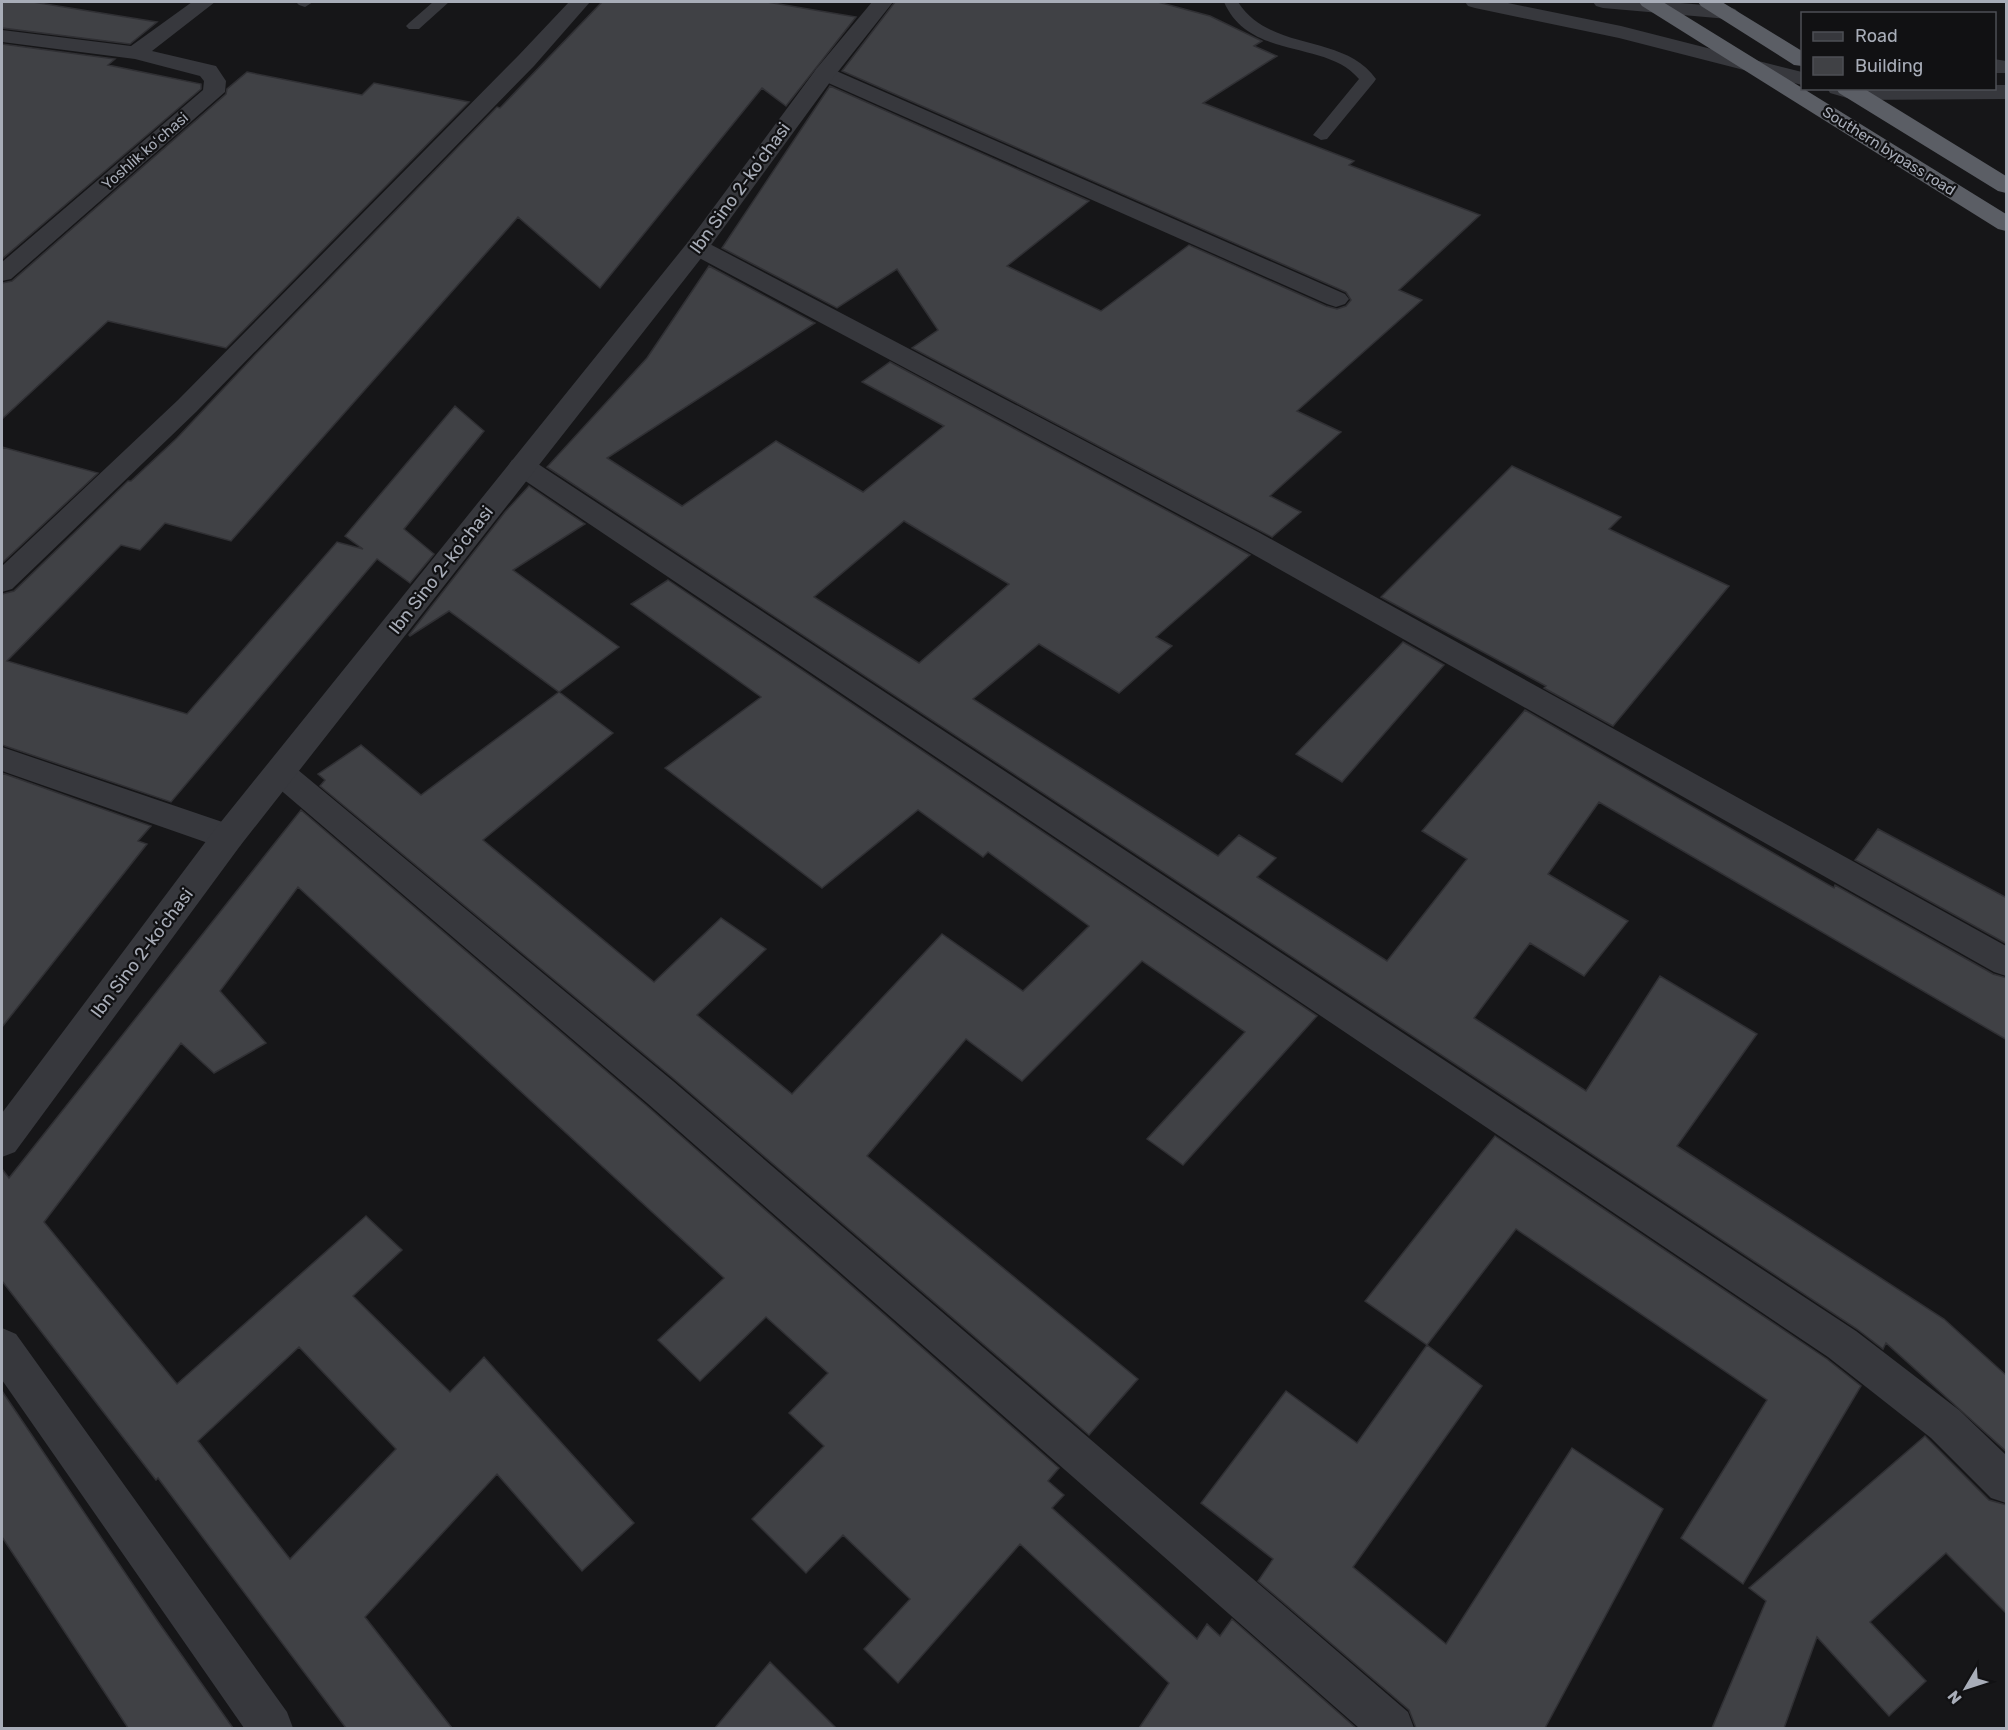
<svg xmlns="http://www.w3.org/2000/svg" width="2008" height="1730" viewBox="0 0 2008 1730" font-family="Rubik,sans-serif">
	<rect width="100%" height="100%" fill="#161618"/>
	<path fill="#404145" stroke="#303034" stroke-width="1.5" fill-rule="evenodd" d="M2,2H33L157,22L130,44L2,28Z
		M602,2H767L856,17L786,106L762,88L600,288L518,217L231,541L165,523L140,550L121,545L7,661L187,714L337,542L363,549L345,536L455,406L484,431L404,529L434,554L410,583L377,559L171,802L2,745V594L14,591L128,481H131L177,438L255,355L497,107L500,108Z
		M895,2H1158L1210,16L1262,41L1254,46L1277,56L1203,103L1354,161L1349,165L1480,215L1399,290L1422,300L1297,411L1341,432L1270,496L1301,512L1272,537L912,348L938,330L897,269L837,308L722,248L830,86L1089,201L1007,266L1101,311L1189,245L1326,306L1337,309L1346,306L1351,300L1346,292L842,71Z
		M2,44L115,59L108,65L201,84V89L2,259Z
		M247,72L362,95L374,83L469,102L226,348L108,321L2,419V283L12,281L226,94L227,89Z
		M709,266L815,323L607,458L682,506L776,441L863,492L944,426L862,382L890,362L1250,555L1156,637L1172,646L1119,693L1039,644L973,699L1218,856L1239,835L1276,858L1257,877L1387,961L1467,859L1422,831L1525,710L1834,888L1835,885L1993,974L2007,978V1040L1599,802L1548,874L1628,921L1584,976L1530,943L1474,1018L1586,1091L1660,976L1757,1034L1677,1146L1944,1319L2007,1376V1452L1886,1343L1883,1349L1857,1329L1519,1106L547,467L647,358ZM904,521L1009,584L919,663L814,597Z
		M2,447L98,473L2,563Z
		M1512,466L1621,517L1609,529L1729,586L1613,726L1544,688L1546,686L1381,597Z
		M529,486L585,524L513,570L619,647L559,692L449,611L410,636L409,635L505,512Z
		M668,580L1317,1016L1183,1165L1147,1139L1245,1032L1142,961L1022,1081L966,1039L867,1156L1138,1379L1089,1435L674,1079L320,786L325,780L318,774L361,745L421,795L559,692L613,733L483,840L654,982L721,918L766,949L697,1015L792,1094L942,934L1023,991L1089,926L988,852L983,857L918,810L822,888L665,768L761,697L631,604Z
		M1403,642L1444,665L1342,782L1296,754Z
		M2,773L151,826L138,841L147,844L2,1027Z
		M301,810L646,1105L1059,1468L1048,1481L1064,1495L1052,1508L1197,1639L1207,1624L1220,1636L1232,1619L1356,1728H1139L1169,1683L1020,1544L898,1683L864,1649L910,1599L843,1535L806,1573L752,1519L824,1446L789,1413L828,1373L766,1317L700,1381L658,1340L724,1278L298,887L220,991L266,1043L214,1073L181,1043L44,1222L177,1384L366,1216L402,1250L353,1296L450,1392L484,1357L634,1523L582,1571L497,1474L365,1617L452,1728H346L158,1478L156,1480L2,1281V1169L9,1178ZM299,1347L396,1449L290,1559L198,1441Z
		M1878,829L2007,898V944L1855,860Z
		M1495,1136L1827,1359L1861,1386L1743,1584L1681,1538L1767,1400L1516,1229L1427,1345L1365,1301Z
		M1427,1345L1482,1386L1353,1567L1446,1644L1572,1448L1663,1509L1545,1728H1416L1409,1710L1258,1581L1273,1559L1201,1503L1286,1391L1357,1443Z
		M2,1391L159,1623L233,1728H128L2,1537Z
		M1925,1436L1989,1500L2007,1505V1614L1946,1553L1870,1622L1926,1681L1889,1716L1817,1637L1784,1728H1712L1766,1601L1749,1588Z
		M770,1662L836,1728H715Z"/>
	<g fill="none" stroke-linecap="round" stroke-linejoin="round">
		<path fill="#37383d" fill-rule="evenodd" d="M296,2H313L305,7L299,5Z
			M433,2H449L419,29H409L406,26L409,23Z
			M1224,2H1238C1271,53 1344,33 1376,79L1374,82L1327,139L1321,140L1313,135L1359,79C1326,39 1250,61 1224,2Z"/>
		<path fill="#37383d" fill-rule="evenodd" d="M192,2H215L152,51L216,66L226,81L225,92L11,279L2,281V262L203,90L204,81L200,76L135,59L2,42V30L131,46Z
			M569,2H590L534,66L196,412L12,589L2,592V566L178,400L518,56Z
			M825,66L1345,294L1349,299L1345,304L1336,307L1327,304L817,78L814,73L817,68Z
			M697,240L706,242L1260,533L2006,946V976L1994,972L1240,547L688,252L685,247L688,242Z
			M522,457L532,460L1856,1331L1959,1410L2006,1455V1503L1991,1498L1931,1438L1828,1357L512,472L508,466L512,460Z
			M2,747L240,828L244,837L240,846L228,850L2,771Z
			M281,761L292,765L673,1081L1408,1712L1414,1728H1359L647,1103L270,781L265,773L270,765Z
			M2,1328L16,1334L287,1712L293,1728H244L2,1380Z"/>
		<path fill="#37383d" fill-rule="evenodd" d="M872,2H893L833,78L706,252L240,846L15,1152L2,1157V1113L216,828L688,242L817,68Z
			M1465,2H1503L1621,26L1802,72V85L1619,38L1475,8L1468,6Z
			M1593,2H1669L1728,7L1735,9L1739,13L1735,17L1728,19L1603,8L1596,6Z
			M1994,59L2006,61V73H1994Z
			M1994,85H2006V99L1854,100L1830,93L1827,88H1994Z"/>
		<path fill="#5b5e65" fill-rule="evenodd" d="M1639,2H1663L2006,214V231L1998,229L1642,6Z
			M1698,2H1722L1802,51V66L1794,65L1701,6Z
			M1836,88H1863L2006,176V193L1998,191L1839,93Z"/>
	</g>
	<g text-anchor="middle" stroke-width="4.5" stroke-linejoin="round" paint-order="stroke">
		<g font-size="15" fill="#a8adb8" stroke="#111113">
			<text transform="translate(145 151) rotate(-41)" y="5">Yoshlik koʻchasi</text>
			<text transform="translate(1889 151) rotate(32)" y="5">Southern bypass road</text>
		</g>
		<g font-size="18" fill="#a8adb8" stroke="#111113">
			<text transform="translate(740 188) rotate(-54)" y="6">Ibn Sino 2-koʼchasi</text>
			<text transform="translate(441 570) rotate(-52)" y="6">Ibn Sino 2-koʼchasi</text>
			<text transform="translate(142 953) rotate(-53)" y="6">Ibn Sino 2-koʼchasi</text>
		</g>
	</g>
	<rect width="2008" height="1730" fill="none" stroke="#a8adb8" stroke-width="6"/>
	<rect x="1801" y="12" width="195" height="78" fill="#111113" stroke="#4d4f55" stroke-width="1.5"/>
	<rect x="1813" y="32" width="30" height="9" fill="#37383d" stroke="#4d4f55" stroke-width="1.5"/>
	<text x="1855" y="42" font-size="18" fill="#a8adb8">Road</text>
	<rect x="1813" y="57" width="30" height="18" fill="#404145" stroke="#4d4f55" stroke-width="1.5"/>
	<text x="1855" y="72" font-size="18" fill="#a8adb8">Building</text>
	<g transform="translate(1966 1688) rotate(231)" stroke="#111113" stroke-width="4.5" paint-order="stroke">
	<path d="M0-4.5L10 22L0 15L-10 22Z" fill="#a8adb8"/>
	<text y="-9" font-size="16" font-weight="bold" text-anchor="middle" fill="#a8adb8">N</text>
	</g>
</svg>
